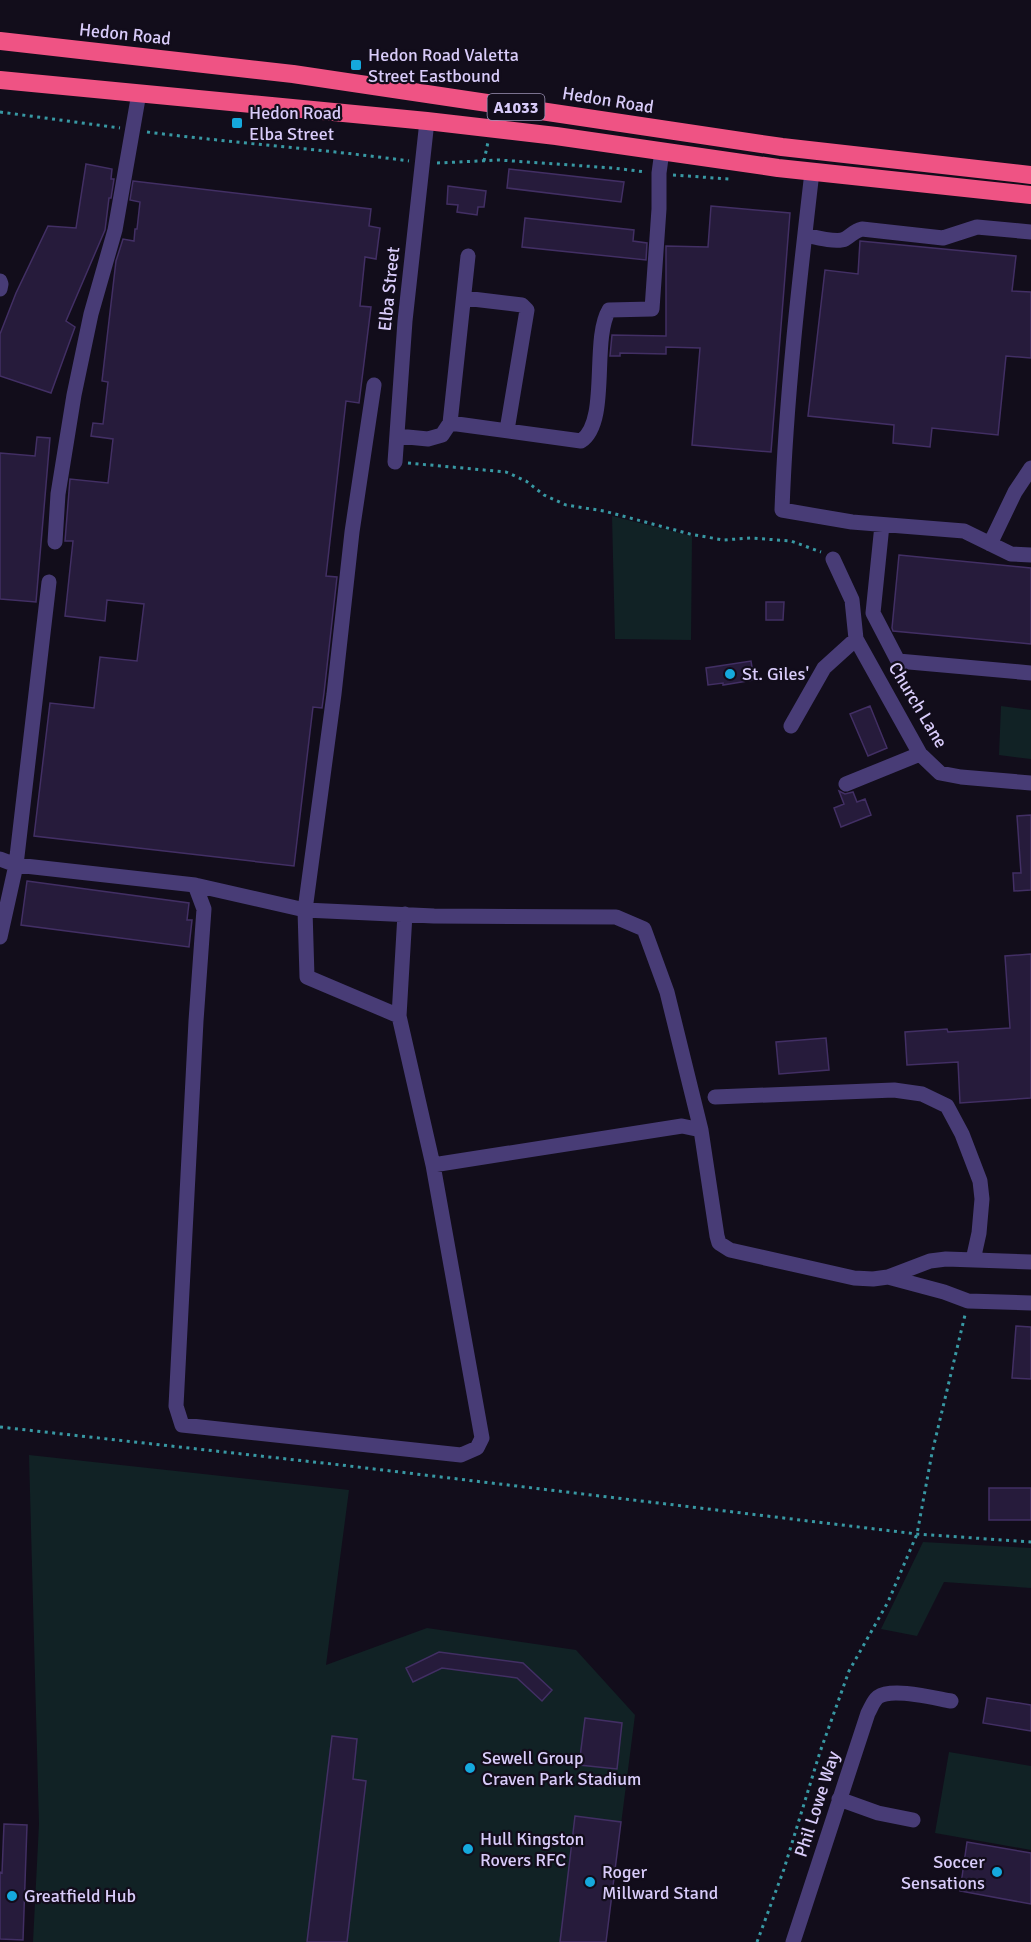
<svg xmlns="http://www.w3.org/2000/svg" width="1031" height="1942" viewBox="0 0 1031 1942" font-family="Signika,sans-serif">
	<rect width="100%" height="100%" fill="#120d1b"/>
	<path fill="#112225" d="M612,516L692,536L691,640L615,639Z
		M1001,706L1031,710V759L999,755Z
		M29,1455L349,1490L326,1665L427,1628L576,1650L635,1715L606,1942H33L39,1824Z
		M923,1542L1031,1548V1588L944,1582L917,1636L881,1629Z
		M949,1752L1031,1766V1850L935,1833Z"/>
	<path fill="#261b3b" stroke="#422f64" stroke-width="1.5" d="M86,164L112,169L111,179H114L111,198H109L105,230L66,321L75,327L51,393L0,376V334L16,293L48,226L76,228Z
		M509,169L624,182L621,202L507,188Z
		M133,181L371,209L369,226L380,228L376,259L365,257L360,306L371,307L359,403L346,401L326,576L337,577L324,693L322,708L313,707L294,866L34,836L50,703L94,708L100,657L137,661L144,604L107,600L105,621L65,616L73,541H65L70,479L108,483L113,439L91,436L93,423L103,424L108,382L102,381L116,261L123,239L134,241L135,229H137L140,202L130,200Z
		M448,186L486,191L484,207H478L477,215L457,212L458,205L447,204Z
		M711,206L790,213L771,452L692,445L700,348L666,347V354L620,353V356H610L612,335L666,336V246L708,247Z
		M525,218L634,230L633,241L647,243L646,260L522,247Z
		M860,241L1016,256L1012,291L1031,292V358L1006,356L998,435L932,428L930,447L893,443L894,425L808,416L825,270L858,274Z
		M37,437L50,438L36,602L0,599V453L35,456Z
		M899,555L1031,568V644L893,631L892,628Z
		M766,602H784L783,620H766Z
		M751,661L754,680L723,685V683L708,685L706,668Z
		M870,706L887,748L868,756L850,714Z
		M839,791L845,794L853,792L857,802L865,799L871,815L841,827L834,808L844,804Z
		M1031,815V890L1014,891L1013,873H1021L1017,816Z
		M27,881L189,903L187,920H192L189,947L21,925Z
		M1031,954V1098L960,1103L958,1062L907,1065L905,1032L947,1029L948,1032L1010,1028L1005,956Z
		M826,1038L829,1070L779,1074L776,1042Z
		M1016,1326L1031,1327V1379L1012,1378Z
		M989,1488H1031V1520H989Z
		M439,1652L523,1663L552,1690L542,1701L517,1678L442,1668L413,1682L406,1668Z
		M987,1698L1031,1705V1731L983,1723Z
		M585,1718L622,1723L617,1769L579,1765Z
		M332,1736L357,1739L353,1779L366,1781L347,1942H307Z
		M575,1816L621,1822L606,1942H560Z
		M4,1824L27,1825L23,1940L0,1939V1872L2,1873Z
		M967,1842L1031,1853V1904L960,1891Z"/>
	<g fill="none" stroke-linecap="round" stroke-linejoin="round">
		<path stroke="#3898a3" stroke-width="3" stroke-dasharray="3 4.5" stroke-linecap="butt" d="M0,112L120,128
			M147,132C235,143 322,149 409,161
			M484,161L488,142
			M437,163L499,160L613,168L646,172
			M673,175L729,179
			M408,463L506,472L526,481L544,495L566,505L604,511L690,534L723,540L751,538L791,541L821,552
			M0,1427L341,1465L917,1534L1031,1542
			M757,1942L784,1869L820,1752L849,1671L888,1602L917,1534L932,1453L965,1315"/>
		<path stroke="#483c76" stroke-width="15" d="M812,172C799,284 786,397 782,510L852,522L964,531L1011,554L1031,555
			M805,235C814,237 837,243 845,239C852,235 854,231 862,229L943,238L977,227L1031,232
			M0,281L1,284L0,289
			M464,298L522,305L527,310L507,430
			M374,385L352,532L334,694L305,910L307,977L399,1016
			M450,423L581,441C610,422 591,340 609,310L652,309L659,209V173L662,151
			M397,436L428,439L442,435L450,423L468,256
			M395,462L405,321L427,121
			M882,525L873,613L898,661L1031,673
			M55,542L58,494L74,395L91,314L115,230L139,93
			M990,544L1015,492L1031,468
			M833,559L852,600L856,639
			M791,726L824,668L856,639L920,754L940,773L961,777L1031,783
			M846,784L920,754
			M0,859L16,865L195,885L204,909L196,1021L176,1406L182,1425L461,1455L477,1448L482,1438L433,1165L399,1016L405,914
			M195,885L305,910L434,916L616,917L644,929L667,992L701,1130L717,1236L719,1243L730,1250L854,1278L873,1279L888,1277L930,1261L946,1259L1031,1262
			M0,937L16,865L49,582
			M715,1097L894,1090L922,1094L947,1106L962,1134L980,1181L982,1199L979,1233L973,1260
			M433,1165L682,1126L701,1130
			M888,1277L944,1292L968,1301L1031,1303
			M839,1799L878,1813L913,1820
			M793,1942L868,1713C871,1708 873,1701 878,1697C892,1687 934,1698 951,1701"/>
		<path stroke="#ef5384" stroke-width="18" d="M0,41L293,74L782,147L1031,175
			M0,80L427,121L556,136L778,168L1031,195"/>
	</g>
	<g fill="#15a9dd" stroke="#120d1b" stroke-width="2">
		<rect x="350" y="59" width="12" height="12" rx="3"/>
		<rect x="231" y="117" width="12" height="12" rx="3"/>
		<circle cx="730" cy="674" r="6"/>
		<circle cx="470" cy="1768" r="6"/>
		<circle cx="468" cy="1849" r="6"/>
		<circle cx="997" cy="1872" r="6"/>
		<circle cx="590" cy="1882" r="6"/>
		<circle cx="12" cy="1896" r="6"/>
	</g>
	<g text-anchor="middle" stroke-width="4.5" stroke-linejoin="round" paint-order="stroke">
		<rect fill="#120d1b" stroke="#9d93b7" stroke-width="1.5" x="487.5" y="94" width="57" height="26" rx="4.5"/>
		<g font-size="16" font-weight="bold" fill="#d9ccfa">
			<text x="516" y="113">A1033</text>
		</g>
		<g font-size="18" fill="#d9ccfa" stroke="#120d1b">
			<text transform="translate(125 34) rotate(6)" y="6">Hedon Road</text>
			<text transform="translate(608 100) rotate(9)" y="6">Hedon Road</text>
			<text transform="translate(389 289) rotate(-84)" y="6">Elba Street</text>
			<text transform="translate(918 705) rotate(59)" y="6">Church Lane</text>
			<text transform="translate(817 1804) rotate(-72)" y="6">Phil Lowe Way</text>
		</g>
		<g font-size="18" fill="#d9ccfa" stroke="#120d1b" text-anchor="start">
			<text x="368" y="61">Hedon Road Valetta<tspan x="368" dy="21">Street Eastbound</tspan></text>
			<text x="249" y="119">Hedon Road<tspan x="249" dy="21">Elba Street</tspan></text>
			<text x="742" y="680">St. Giles'</text>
			<text x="482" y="1764">Sewell Group<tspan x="482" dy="21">Craven Park Stadium</tspan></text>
			<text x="480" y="1845">Hull Kingston<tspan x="480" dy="21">Rovers RFC</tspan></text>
			<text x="985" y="1868" text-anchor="end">Soccer<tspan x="985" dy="21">Sensations</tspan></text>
			<text x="602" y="1878">Roger<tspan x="602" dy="21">Millward Stand</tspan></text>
			<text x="24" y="1902">Greatfield Hub</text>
		</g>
	</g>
</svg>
